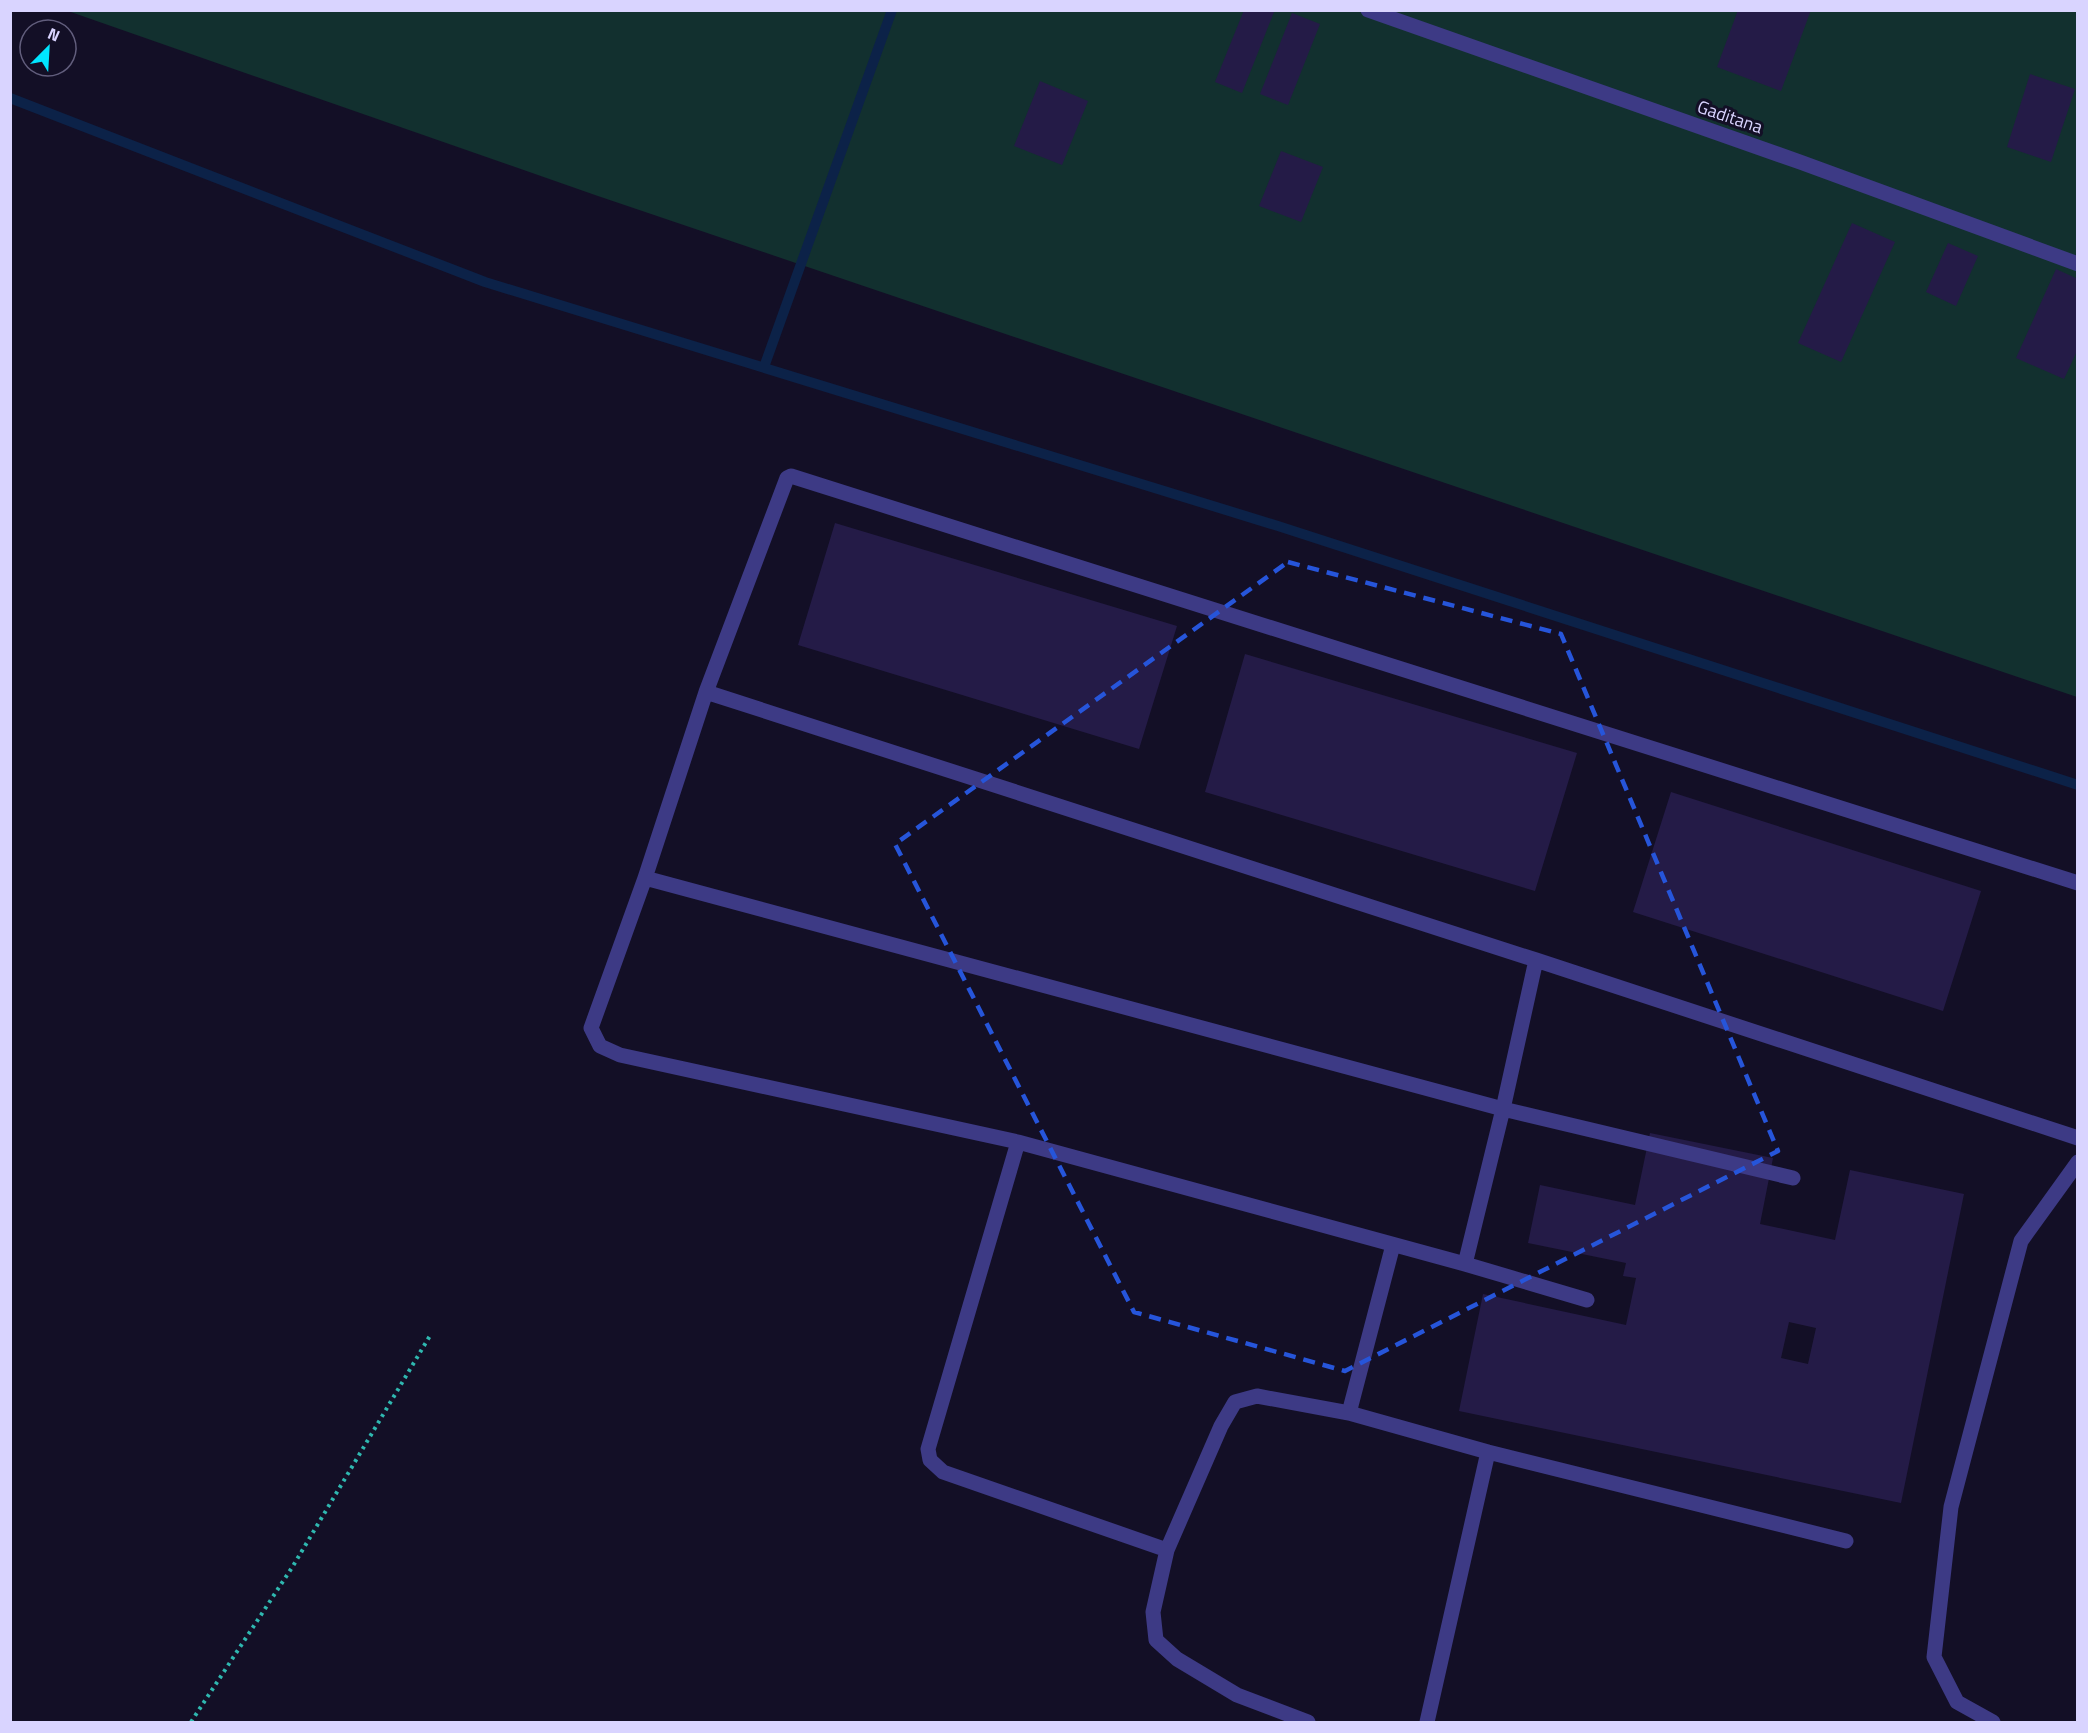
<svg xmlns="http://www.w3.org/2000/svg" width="2088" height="1733" viewBox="0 0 2088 1733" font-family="'Titillium Web',sans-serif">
	<rect width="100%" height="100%" fill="#130f26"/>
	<path fill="#12302f" d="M68,11H2077V697L595,195Z"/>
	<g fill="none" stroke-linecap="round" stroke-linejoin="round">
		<path stroke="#0c2248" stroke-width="10" d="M10,98L485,282L1278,526L2078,785
			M764,367L892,10"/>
	</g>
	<path fill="#241b47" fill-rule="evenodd" d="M1244,10L1274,12L1242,93L1215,82Z
		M1738,10H1811L1781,91L1717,67Z
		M1292,13L1320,24L1288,105L1260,94Z
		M2030,74L2075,89L2051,162L2007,147Z
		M1040,81L1088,101L1062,165L1014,146Z
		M1281,151L1323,167L1301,222L1259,206Z
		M1852,223L1895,242L1841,362L1798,343Z
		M1948,243L1978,256L1956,306L1926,292Z
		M2056,269L2078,279V349L2064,379L2016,358Z
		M835,523L1177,626L1139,749L798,645Z
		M1245,654L1577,753L1535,891L1205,792Z
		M1671,792L1981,891L1943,1011L1633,912Z
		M1650,1133L1773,1158L1760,1224L1835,1240L1850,1170L1964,1194L1901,1503L1459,1411L1483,1294L1626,1325L1636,1278L1623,1276L1626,1263L1528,1243L1540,1185L1635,1205ZM1789,1322L1816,1328L1808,1364L1781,1358Z"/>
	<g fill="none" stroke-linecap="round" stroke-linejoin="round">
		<path stroke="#2fb8b0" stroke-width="4" stroke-dasharray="3 4.5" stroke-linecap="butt" d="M191,1722L293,1566L431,1334"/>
		<path stroke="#3d3a85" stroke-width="15" d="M1368,10L1800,162L2078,264
			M706,692L1536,960L2078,1138
			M645,878L1503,1109L1793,1178
			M1018,1142L928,1449L930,1460L943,1472L1167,1550L1221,1426L1235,1402L1257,1396L1349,1413L1488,1452L1846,1541
			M1465,1264L1503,1109L1536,960
			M1587,1300L1465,1264L1018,1142L620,1055L600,1046L591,1028L645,878L706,692L787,478L791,476L2078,883
			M1349,1413L1393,1245
			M1167,1550L1153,1612L1156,1640L1177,1659L1237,1695L1308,1722
			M1427,1722L1488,1452
			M1993,1722L1957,1702L1934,1657L1951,1507L2021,1241L2078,1162"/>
	</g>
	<path fill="none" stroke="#2655da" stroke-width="4.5" stroke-dasharray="12 8" stroke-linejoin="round" d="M1288,562L1561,634L1778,1151L1345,1371L1134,1312L895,844Z"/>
	<g text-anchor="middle" stroke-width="6" stroke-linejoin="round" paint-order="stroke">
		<g font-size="18" fill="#d9d4ff" stroke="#130f26">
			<text transform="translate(1730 117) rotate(19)" y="6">Gaditana</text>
		</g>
	</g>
	<rect width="2088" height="1733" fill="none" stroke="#d9d4ff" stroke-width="24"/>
	<g transform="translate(48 48) rotate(24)"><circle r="28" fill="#130f26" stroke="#625e7d" stroke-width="1.5"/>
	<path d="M0-4.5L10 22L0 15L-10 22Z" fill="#00e5ff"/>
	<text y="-9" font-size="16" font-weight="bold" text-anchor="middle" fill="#d9d4ff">N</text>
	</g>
</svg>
